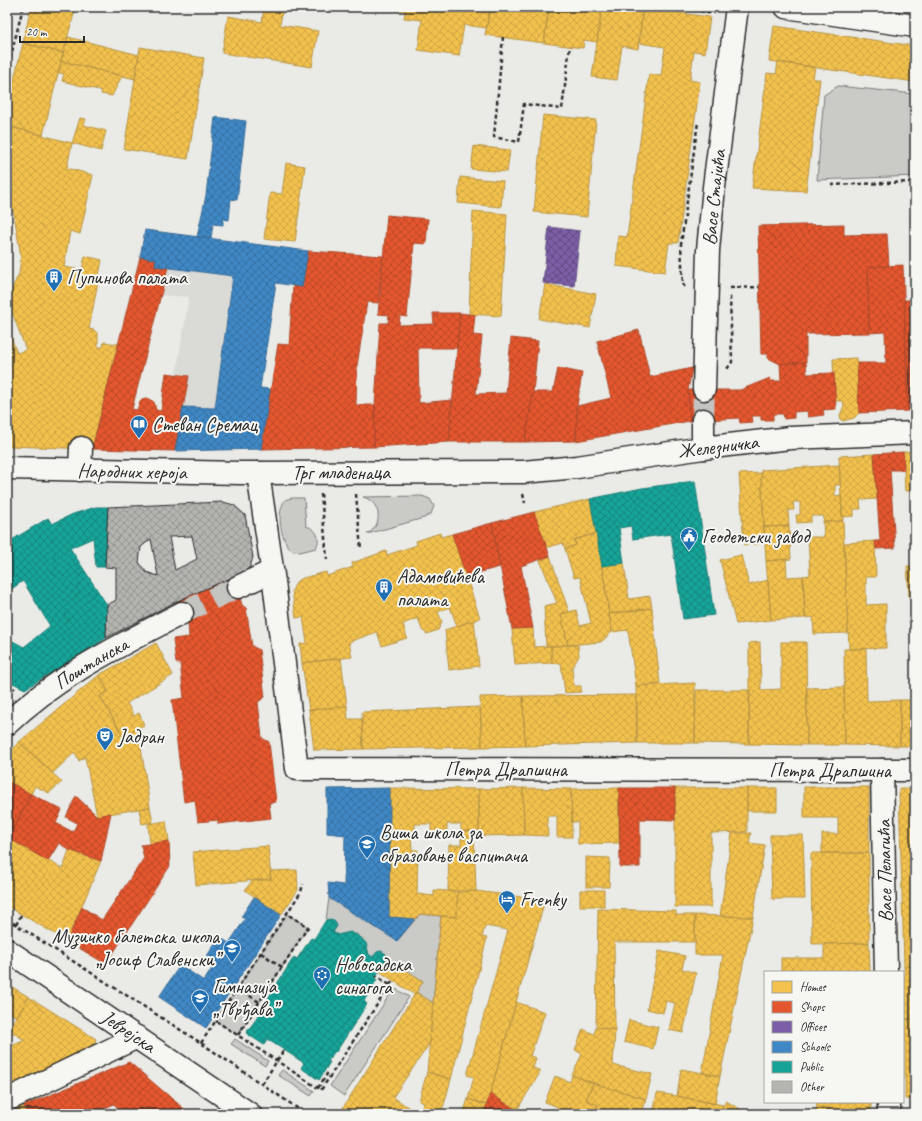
<svg xmlns="http://www.w3.org/2000/svg" width="922" height="1121" viewBox="0 0 922 1121" font-family="Caveat,sans-serif">
	<defs>
		<pattern id="homes-cross-hatch" width="8" height="8" patternUnits="userSpaceOnUse"><rect width="8" height="8" fill="#f2c14e"/><path d="M0 0l8 8M0 8l8-8" fill="none" stroke="#d0a644"/></pattern>
		<pattern id="shops-cross-hatch" width="8" height="8" patternUnits="userSpaceOnUse"><rect width="8" height="8" fill="#e4572e"/><path d="M0 0l8 8M0 8l8-8" fill="none" stroke="#b94827"/></pattern>
		<pattern id="offices-cross-hatch" width="8" height="8" patternUnits="userSpaceOnUse"><rect width="8" height="8" fill="#7b5ea7"/><path d="M0 0l8 8M0 8l8-8" fill="none" stroke="#604a80"/></pattern>
		<pattern id="schools-cross-hatch" width="8" height="8" patternUnits="userSpaceOnUse"><rect width="8" height="8" fill="#3f88c5"/><path d="M0 0l8 8M0 8l8-8" fill="none" stroke="#356fa0"/></pattern>
		<pattern id="public-cross-hatch" width="8" height="8" patternUnits="userSpaceOnUse"><rect width="8" height="8" fill="#17a398"/><path d="M0 0l8 8M0 8l8-8" fill="none" stroke="#15857c"/></pattern>
		<pattern id="building-cross-hatch" width="8" height="8" patternUnits="userSpaceOnUse"><rect width="8" height="8" fill="#b4b4b1"/><path d="M0 0l8 8M0 8l8-8" fill="none" stroke="#939390"/></pattern>
	</defs>
	<rect width="100%" height="100%" fill="#eaeae6"/>
	<filter id="ink" filterUnits="userSpaceOnUse"><feTurbulence type="fractalNoise" baseFrequency=".025" numOctaves="2"/><feDisplacementMap in="SourceGraphic" scale="8" xChannelSelector="R" yChannelSelector="G"/><feConvolveMatrix kernelMatrix="1 2 1 2 8 2 1 2 1" color-interpolation-filters="sRGB"/></filter>
	<g filter="url(#ink)">
		<path fill="#dadad6" d="M145,230L308,251L302,287L276,283L260,387L270,389L261,449L175,451L189,376L176,374L189,297L160,295L155,259L140,257Z"/>
		<path fill="#cacac7" stroke="#7a7a79" d="M838,86L915,94V176L817,180L824,95Z
			M422,496L430,499L434,506L431,514L424,518L367,534C384,525 381,502 363,497Z
			M291,498H304L306,526C317,529 321,538 316,548L300,552L293,551C280,542 276,512 285,500Z
			M329,898L397,941L420,914L441,916L433,1003L416,992L423,981L387,958C385,952 383,951 377,952L373,957L369,955C364,935 357,930 338,935L333,932L337,926C335,921 332,919 326,920Z
			M287,914L308,927L238,1035L216,1021Z
			M394,988L409,997L344,1096L330,1086Z
			M235,1039L268,1061L265,1066L231,1044Z
			M282,1070L314,1091L311,1096L278,1075Z"/>
		<path fill="url(#homes-cross-hatch)" stroke="#b69444" d="M31,7H76L63,53L23,43Z
			M264,7H283L280,25L318,31L312,67L222,53L228,16L262,22Z
			M379,7H406L405,11Z
			M406,7H490L487,28L464,25L459,56L418,50L422,20L404,18Z
			M490,7H549L544,43L485,35Z
			M549,7H602L597,42L584,40L583,48L544,43Z
			M602,7L643,8L638,49L622,46L617,80L592,77Z
			M643,8L710,17L705,53L694,51L690,80L700,82L678,243H669L665,272L616,266L618,236L627,237L649,74L661,76L665,47L639,43Z
			M774,26L915,46V82L769,61Z
			M68,37L139,55L135,79L61,61Z
			M23,43L63,53L43,135L7,126V107Z
			M140,47L204,58L188,159L124,149Z
			M61,61L122,76L112,96L101,94L102,91L62,81L64,74L59,73Z
			M778,62L815,67L813,79H820L806,191L752,188L767,73L776,74Z
			M543,115L596,120L587,217L534,212Z
			M80,118L86,119L84,125L106,131L101,151L72,143Z
			M7,126L72,143L67,168L93,175L80,234L70,231L64,267L82,270L85,256L102,260L89,329L94,330L98,334V347H103L104,342L118,344L92,449L7,446V327L17,353L26,350L12,312L11,299L13,286L19,274L21,257L14,214L7,194Z
			M474,146L510,150L507,172L471,169Z
			M286,163L305,166L295,242L264,239L270,193L282,194Z
			M460,177L503,181L501,207L458,203Z
			M473,211L507,214L501,316L469,314Z
			M545,284L596,294L590,328L539,319Z
			M857,358L859,413L854,418L843,421L841,420L840,415L844,406L843,401H835L833,359Z
			M915,451V491H905L903,452Z
			M874,454L877,499L860,500L861,509H854V516L842,517L839,456Z
			M839,465L840,485H835V496L841,495L843,521L823,522L824,516H811V522L797,523L796,515H800V502H793L794,510H788L789,526L764,527L761,470Z
			M761,473L765,543L744,545L739,474Z
			M590,499L597,533L574,540L576,545L565,549L563,543L546,548L534,512Z
			M843,521L848,633L814,634L813,617L805,618L803,576L810,575L808,537H824L823,522Z
			M789,526L791,559L766,561L764,527Z
			M440,533L441,537L452,534L480,618L457,626L450,607L438,612L442,622L438,630L427,634L422,630L418,618L403,624L407,638L382,646L377,632L349,642L352,657L302,663L300,644L307,643L303,617L296,618L292,591L296,582L303,578L326,572L327,576L353,567L352,563L386,551L387,555L417,545L416,541Z
			M597,533L612,632L601,642L568,645L561,614L576,610L580,626L591,623L580,577L574,578L565,549L576,545L574,540Z
			M875,541L876,577H866V605L886,604V648L849,649L844,543Z
			M741,555L749,585L768,580L771,620L736,624L720,560Z
			M550,556L569,612L561,614L568,645L546,646L544,606L557,603L540,560Z
			M786,559L787,577L803,576L805,618L771,620L766,561Z
			M624,563L629,599L650,596L652,608L609,614L602,566Z
			M907,566H915V597H909Z
			M652,608L660,684L636,686L628,630L612,632L609,614Z
			M913,618H915V652H914Z
			M474,620L479,666L449,670L445,630Z
			M533,628L534,647L551,646L552,663L515,665L512,629Z
			M760,642L761,690L781,689V642H806L807,745L749,744V643Z
			M156,643L173,675L127,703L134,716L139,713L144,725L123,736L100,696L108,691L99,675Z
			M578,645L579,656L572,668L574,686H581V692L565,693L561,663H552L551,646Z
			M844,649H866L867,701L900,700V746L845,745Z
			M341,658L347,706L309,710L302,663Z
			M99,675L108,691L100,696L123,736L138,727L150,807L97,816L85,757L79,761L75,752L53,773L19,742Z
			M695,683V743H637L636,686Z
			M844,687L845,745H807V688Z
			M696,690H750L749,744L695,743Z
			M637,695V743L525,746L523,696Z
			M523,696L525,746L482,747L480,697Z
			M900,700H915V746H900Z
			M347,706L348,719H362L363,749L314,750L309,710Z
			M480,707L482,747L363,749L362,712Z
			M19,742L62,782L49,793L35,786L31,794L7,781V757Z
			M804,787H869V853H822V834H838V818H804Z
			M390,788L479,789V831H461V824H447V831H431V824H415V831H390Z
			M523,788L524,835L479,836V789Z
			M523,788L571,789L572,837H557V816H547L548,836L524,835Z
			M619,788V843L578,844V822H572L571,789Z
			M675,788H747V832L711,833V907H675Z
			M747,788H777V811H747Z
			M899,789H915V966H904Z
			M150,807L153,822L142,824L139,809Z
			M166,821L169,841L150,844L148,824Z
			M390,831H411L412,850H418L417,894L434,896V890L458,892L456,917L420,914L415,919L389,917Z
			M461,831H474L476,891H448L449,845H461Z
			M732,833H751L749,843L765,845L753,917L720,916Z
			M770,835H803L805,899H772Z
			M7,837L63,869L69,850L101,861L67,941L7,906Z
			M268,846L271,879L196,885L193,852Z
			M811,853H869V943L812,944Z
			M586,857L610,858L609,887H586Z
			M297,870L298,890L281,915L245,890L252,881L271,879L270,871Z
			M580,890H604V906H580Z
			M476,891L545,900L487,1105L468,1099L474,1077L467,1075L508,930L485,926L482,937L487,938L451,1079L427,1072L441,916L456,917L458,892Z
			M598,909L676,911V915H695V942H614L615,1030L596,1027Z
			M695,915L753,917L720,1076L702,1073L723,955H695Z
			M869,943L870,972H781V958H824V944Z
			M659,951L685,956L682,969L696,973L683,1033L669,1030L675,1003L666,1001L663,1013L647,1009Z
			M387,958L423,981L415,995L379,971Z
			M904,966H915V1019H905Z
			M7,984L29,997L17,1017L7,1012Z
			M416,992L433,1003L430,1043L393,1097L417,1113L339,1114Z
			M29,997L96,1039L91,1051L7,1089V1048L25,1040L8,1030Z
			M516,1002L545,1012L530,1056L536,1058L533,1068L541,1071L517,1110L490,1094Z
			M905,1019H915V1100L905,1099Z
			M629,1020L658,1027L653,1049L624,1042Z
			M596,1027L615,1030L613,1065L652,1074L646,1099L593,1083L572,1075L582,1054L575,1050L583,1029L594,1034Z
			M681,1069L720,1076L715,1104L677,1096Z
			M427,1072L451,1079L444,1105L439,1114H417L424,1103L419,1101Z
			M572,1075L593,1083L586,1100L598,1105L594,1114H555L558,1107L545,1102L555,1076L570,1082Z
			M593,1083L646,1099L640,1114H594L598,1105L586,1100Z
			M657,1093L677,1096L723,1105L718,1114H653Z
			M468,1099L487,1105L484,1114H463Z
			M726,1101L740,1109L737,1114H718Z
			M817,1102H871V1114H816Z
			M24,1106L27,1114H7V1113Z
			M759,1110L783,1114H757Z"/>
		<path fill="url(#shops-cross-hatch)" stroke="#ac4a2d" d="M387,215L428,219L426,244L414,243L407,317L400,316L399,325L434,324L433,313H460L457,348H418L419,403L452,400L449,442L374,447L375,405L380,323H388L389,315L378,314Z
			M844,224V235L887,234L889,266L868,267L869,333L806,334V362L780,364L768,358V354H761L758,226Z
			M308,251L383,256L378,303L367,302L357,366L356,405H375L374,447L261,449L278,344L289,345L293,286L302,287Z
			M140,257L156,259L155,266L168,267L132,409L137,410L140,401L147,398L154,402L156,410L161,411L166,373L189,376L175,451L92,449Z
			M903,265L908,411L859,413L857,363H886L885,332L869,333L868,267Z
			M904,300H915V411H908Z
			M460,313L475,315L473,335L482,336L476,394L506,393L511,338L538,341L533,392L525,442H449Z
			M639,330L650,377L692,368L688,390L690,421L576,441L577,406L611,398L597,341Z
			M806,362L807,374L834,373L836,409L823,410L824,415L808,417L807,411L794,412V418L784,419L783,414H773V420H761V416H751L752,422L740,423L739,418L690,421L688,390H740L770,378L771,381H781L780,364Z
			M558,368L582,373L577,406L576,441L525,442L533,392H553Z
			M903,452L904,470H890L895,548L876,549L875,541H880L874,454Z
			M534,512L550,556L521,566L533,628L512,629L492,523Z
			M492,523L500,567L466,576L452,534Z
			M234,575L242,605L246,608L252,646L259,650L265,697L258,702L262,738L269,742L276,802L269,803L271,818L218,824V820L198,822L195,800L184,802L172,700L184,698L180,663H176L173,639L189,637L188,623L175,602Z
			M7,781L31,794L13,830L7,828Z
			M619,788H675V820L640,819V867H620Z
			M31,794L62,810L56,823L73,832L77,823L66,817L76,796L97,816L111,813L101,861L69,850L59,843L48,861L8,838Z
			M169,841L170,866L106,964L67,941L82,907L102,920L144,858L141,845Z
			M129,1062L183,1108L175,1114H123L114,1104L92,1114H27L24,1106Z
			M490,1094L517,1110L515,1114H484Z
			M183,1108L190,1114H175Z"/>
		<path fill="url(#offices-cross-hatch)" stroke="#634f82" d="M549,227L580,231L574,286L543,283Z"/>
		<path fill="url(#schools-cross-hatch)" stroke="#396c97" d="M215,117L246,121L237,200L231,199L229,220L223,219V225L213,224L211,238L197,237L206,195Z
			M145,230L308,251L302,287L276,283L260,388L270,389L261,449L175,451L183,407L215,408L233,276L155,266L156,259L140,257Z
			M390,788L389,917L415,919L397,941L329,898L328,883L344,885L345,835L327,833V789Z
			M254,897L281,915L206,1028L159,997L180,965L204,981L216,962L207,956L219,937L229,943L245,919L241,917Z"/>
		<path fill="url(#public-cross-hatch)" stroke="#1d7f77" d="M695,481L714,615L683,619L671,534L633,539L631,526L619,528L624,563L602,566L590,499L642,488Z
			M96,507H108L105,567H96L93,538L70,548L107,605L106,638L25,689L7,680V638L24,647L50,626L23,581L7,592V543L48,518L52,524L73,514Z
			M331,919L335,922L337,926L333,932L338,935L350,932L359,936L366,943L369,955L373,957L377,952L381,951L386,954L387,958L375,978L377,979L364,1001L367,1004L336,1052L335,1051L328,1061L330,1062L319,1080L301,1068L304,1063L284,1050L267,1039L264,1045L246,1033L265,1007L263,1006L294,957L297,959L311,938L314,939L326,920Z"/>
		<path fill="url(#building-cross-hatch)" stroke="#2b2b2b" fill-rule="evenodd" d="M223,502L234,505L245,515L253,557L250,567L245,572L175,602L106,638L107,605L116,600V568L105,567L108,507ZM192,536L197,559L175,570L169,537ZM151,539L158,576L146,572L139,562L141,547Z"/>
		<g fill="none" stroke-linecap="round" stroke-linejoin="round">
			<path stroke="#c4c4c1" stroke-width="22" stroke-dasharray="22 11" stroke-linecap="butt" d="M703,420L704,389
				M182,613L238,587"/>
			<g stroke="#2b2b2b" stroke-width="25">
				<g id="minor">
					<path d="M786,7L915,26"/>
					<path id="s1" d="M704,389L708,250L714,187L737,7"/>
					<path d="M703,448V420"/>
					<path d="M7,468L240,473L523,472L577,467L703,448L790,438L915,433"/>
					<path d="M80,470L81,448"/>
					<path d="M258,473L274,582L297,769L915,770"/>
					<path d="M238,587L272,571"/>
					<path id="s2" d="M7,724C58,675 121,645 182,613"/>
					<path d="M882,770L886,972"/>
					<path d="M7,1100L137,1037"/>
					<path d="M889,1102V1114"/>
				</g>
			</g>
			<g stroke="#2b2b2b" stroke-width="25">
				<path id="major" d="M7,950L250,1114"/>
			</g>
			<path stroke="#2b2b2b" stroke-width="2.5" stroke-dasharray="4 3" stroke-linecap="butt" d="M672,7L715,13
				M503,37L494,137L519,142L524,104L562,109L570,46
				M7,72L23,7
				M831,185L915,182
				M685,287L683,285L681,244L698,122
				M730,288L759,287
				M727,369L732,362L730,296
				M321,494L327,559
				M356,494L361,549
				M523,494L525,503
				M7,685L15,689
				M7,919L201,1043L306,1114
				M16,925L21,915
				M261,953L282,967
				M390,985L393,980
				M238,988L259,1002
				M216,1021L321,1090L390,985L376,976
				M238,1035L308,927L287,914
				M201,1043L301,892L303,884
				M262,1084L284,1050
				M318,1088L327,1074L324,1072"/>
			<use href="#minor" stroke="#f6f6f2" stroke-width="22"/>
			<use href="#major" stroke="#f6f6f2" stroke-width="22"/>
		</g>
	</g>
	<defs>
		<g id="building-pin" transform="scale(0.9)"><path d="M0 17L-7.5 6A9.5 9.5 0 1 1 7.5 6Z" fill="#1f6fb2" stroke="#f6f6f2"/><path d="M-4-6H4V6H1V3H-1V6H-4ZM-2.5-4.3h1.7v1.8h-1.7ZM.8-4.3h1.7v1.8H.8ZM-2.5-1h1.7V.8h-1.7ZM.8-1h1.7V.8H.8Z" fill="#fff"/></g>
		<g id="library-pin" transform="scale(0.9)"><path d="M0 17L-7.5 6A9.5 9.5 0 1 1 7.5 6Z" fill="#1f6fb2" stroke="#f6f6f2"/><path d="M-6-4Q-3-5.5-.7-3.5V5Q-3 3-6 4ZM6-4Q3-5.5 .7-3.5V5Q3 3 6 4Z" fill="#fff"/></g>
		<g id="civic-pin" transform="scale(0.9)"><path d="M0 17L-7.5 6A9.5 9.5 0 1 1 7.5 6Z" fill="#1f6fb2" stroke="#f6f6f2"/><path d="M-.6-6.5H3V-4.5H.6V-3L4-1V1h2V6H-6V1h2V-1L-.6-3ZM-1.2 2.5V6h2.4V2.5Z" fill="#fff"/></g>
		<g id="theatre-pin" transform="scale(0.9)"><path d="M0 17L-7.5 6A9.5 9.5 0 1 1 7.5 6Z" fill="#1f6fb2" stroke="#f6f6f2"/><path d="M-5-5.5Q0-4 5-5.5V0Q5 5 0 6Q-5 5-5 0ZM-3.3-2.5H-1v1.5H-3.3ZM1-2.5H3.3v1.5H1ZM-2.8 1Q0 5.5 2.8 1Z" fill="#fff"/></g>
		<g id="university-pin" transform="scale(0.9)"><path d="M0 17L-7.5 6A9.5 9.5 0 1 1 7.5 6Z" fill="#1f6fb2" stroke="#f6f6f2"/><path d="M0-5L7-2L0 1L-7-2ZM-4 1L0 2.5L4 1V4Q0 6-4 4Z" fill="#fff"/></g>
		<g id="hotel-pin" transform="scale(0.9)"><path d="M0 17L-7.5 6A9.5 9.5 0 1 1 7.5 6Z" fill="#1f6fb2" stroke="#f6f6f2"/><path d="M-6-4.5h1.5V1H6V5H4.5V3h-9V5H-6ZM-4 0a1.8 1.8 0 1 1 3.6 0ZM.5 0V-2.5h3Q6-2.5 6 0Z" fill="#fff"/></g>
		<g id="school-pin" transform="scale(0.9)"><path d="M0 17L-7.5 6A9.5 9.5 0 1 1 7.5 6Z" fill="#1f6fb2" stroke="#f6f6f2"/><path d="M0-5L7-2L0 1L-7-2ZM-4 1L0 2.5L4 1V4Q0 6-4 4Z" fill="#fff"/></g>
		<g id="synagogue-pin" transform="scale(0.9)"><path d="M0 17L-7.5 6A9.5 9.5 0 1 1 7.5 6Z" fill="#1f6fb2" stroke="#f6f6f2"/><path d="M0-6.5L5.6 3.2H-5.6ZM0 6.5L5.6-3.2H-5.6Z" fill="#fff"/></g>
	</defs>
	<g fill-rule="evenodd">
		<use href="#building-pin" x="54" y="277"/>
		<use href="#library-pin" x="139" y="424"/>
		<use href="#civic-pin" x="689" y="536"/>
		<use href="#building-pin" x="384" y="587"/>
		<use href="#theatre-pin" x="105" y="736"/>
		<use href="#university-pin" x="367" y="844"/>
		<use href="#hotel-pin" x="507" y="899"/>
		<use href="#school-pin" x="232" y="948"/>
		<use href="#synagogue-pin" x="322" y="975"/>
		<use href="#school-pin" x="200" y="998"/>
	</g>
	<g text-anchor="middle" stroke-width="4" stroke-linejoin="round" paint-order="stroke">
		<g font-size="20" fill="#2b2b2b" stroke="#f6f6f2">
			<text dy="7" stroke="none"><textPath href="#s1" startOffset="192">Васе Стајића</textPath></text>
			<text transform="translate(718 446) rotate(-7)" y="7">Железничка</text>
			<text transform="translate(132 471) rotate(1)" y="7">Народних хероја</text>
			<text x="341" y="479">Трг младенаца</text>
			<text dy="7" stroke="none"><textPath href="#s2" startOffset="104">Поштанска</textPath></text>
			<text x="506" y="776">Петра Драпшина</text>
			<text x="830" y="777">Петра Драпшина</text>
			<text transform="translate(884 871) rotate(-91)" y="7">Васе Пелагића</text>
			<text transform="translate(129 1031) rotate(34)" y="7">Јеврејска</text>
		</g>
		<g font-size="20" fill="#2b2b2b" stroke="#f6f6f2" text-anchor="start">
			<text x="67" y="284">Пупинова палата</text>
			<text x="152" y="431">Стеван Сремац</text>
			<text x="702" y="543">Геодетски завод</text>
			<text x="397" y="583">Адамовићева<tspan x="397" dy="23">палата</tspan></text>
			<text x="118" y="743">Јадран</text>
			<text x="380" y="839">Виша школа за<tspan x="380" dy="23">образовање васпитача</tspan></text>
			<text x="520" y="906">Frenky</text>
			<text x="219" y="943" text-anchor="end">Музичко балетска школа<tspan x="219" dy="23">„Јосиф Славенски”</tspan></text>
			<text x="335" y="971">Новосадска<tspan x="335" dy="23">синагога</tspan></text>
			<text x="213" y="993">Гимназија<tspan x="213" dy="23">„Тврђава”</tspan></text>
		</g>
	</g>
	<rect width="922" height="1121" fill="none" stroke="#f6f6f2" stroke-width="24"/>
	<rect x="12" y="12" width="898" height="1097" fill="none" stroke="#2b2b2b" stroke-width="1.5" filter="url(#ink)"/>
	<rect x="764" y="971" width="140" height="132" fill="#f6f6f2" stroke="#a5a5a2"/>
	<rect x="772" y="981" width="20" height="12" fill="#f2c14e" stroke="#a5a5a2"/>
	<text x="800" y="991" font-size="12" fill="#2b2b2b">Homes</text>
	<rect x="772" y="1001" width="20" height="12" fill="#e4572e" stroke="#a5a5a2"/>
	<text x="800" y="1011" font-size="12" fill="#2b2b2b">Shops</text>
	<rect x="772" y="1021" width="20" height="12" fill="#7b5ea7" stroke="#a5a5a2"/>
	<text x="800" y="1031" font-size="12" fill="#2b2b2b">Offices</text>
	<rect x="772" y="1041" width="20" height="12" fill="#3f88c5" stroke="#a5a5a2"/>
	<text x="800" y="1051" font-size="12" fill="#2b2b2b">Schools</text>
	<rect x="772" y="1061" width="20" height="12" fill="#17a398" stroke="#a5a5a2"/>
	<text x="800" y="1071" font-size="12" fill="#2b2b2b">Public</text>
	<rect x="772" y="1081" width="20" height="12" fill="#b4b4b1" stroke="#a5a5a2"/>
	<text x="800" y="1091" font-size="12" fill="#2b2b2b">Other</text>
	<path d="M20 36v6h64v-6" fill="none" stroke="#2b2b2b" stroke-width="2"/>
	<text x="26" y="36" font-size="12" fill="#2b2b2b" stroke="#f6f6f2" stroke-width="3" paint-order="stroke">20 m</text>
</svg>
